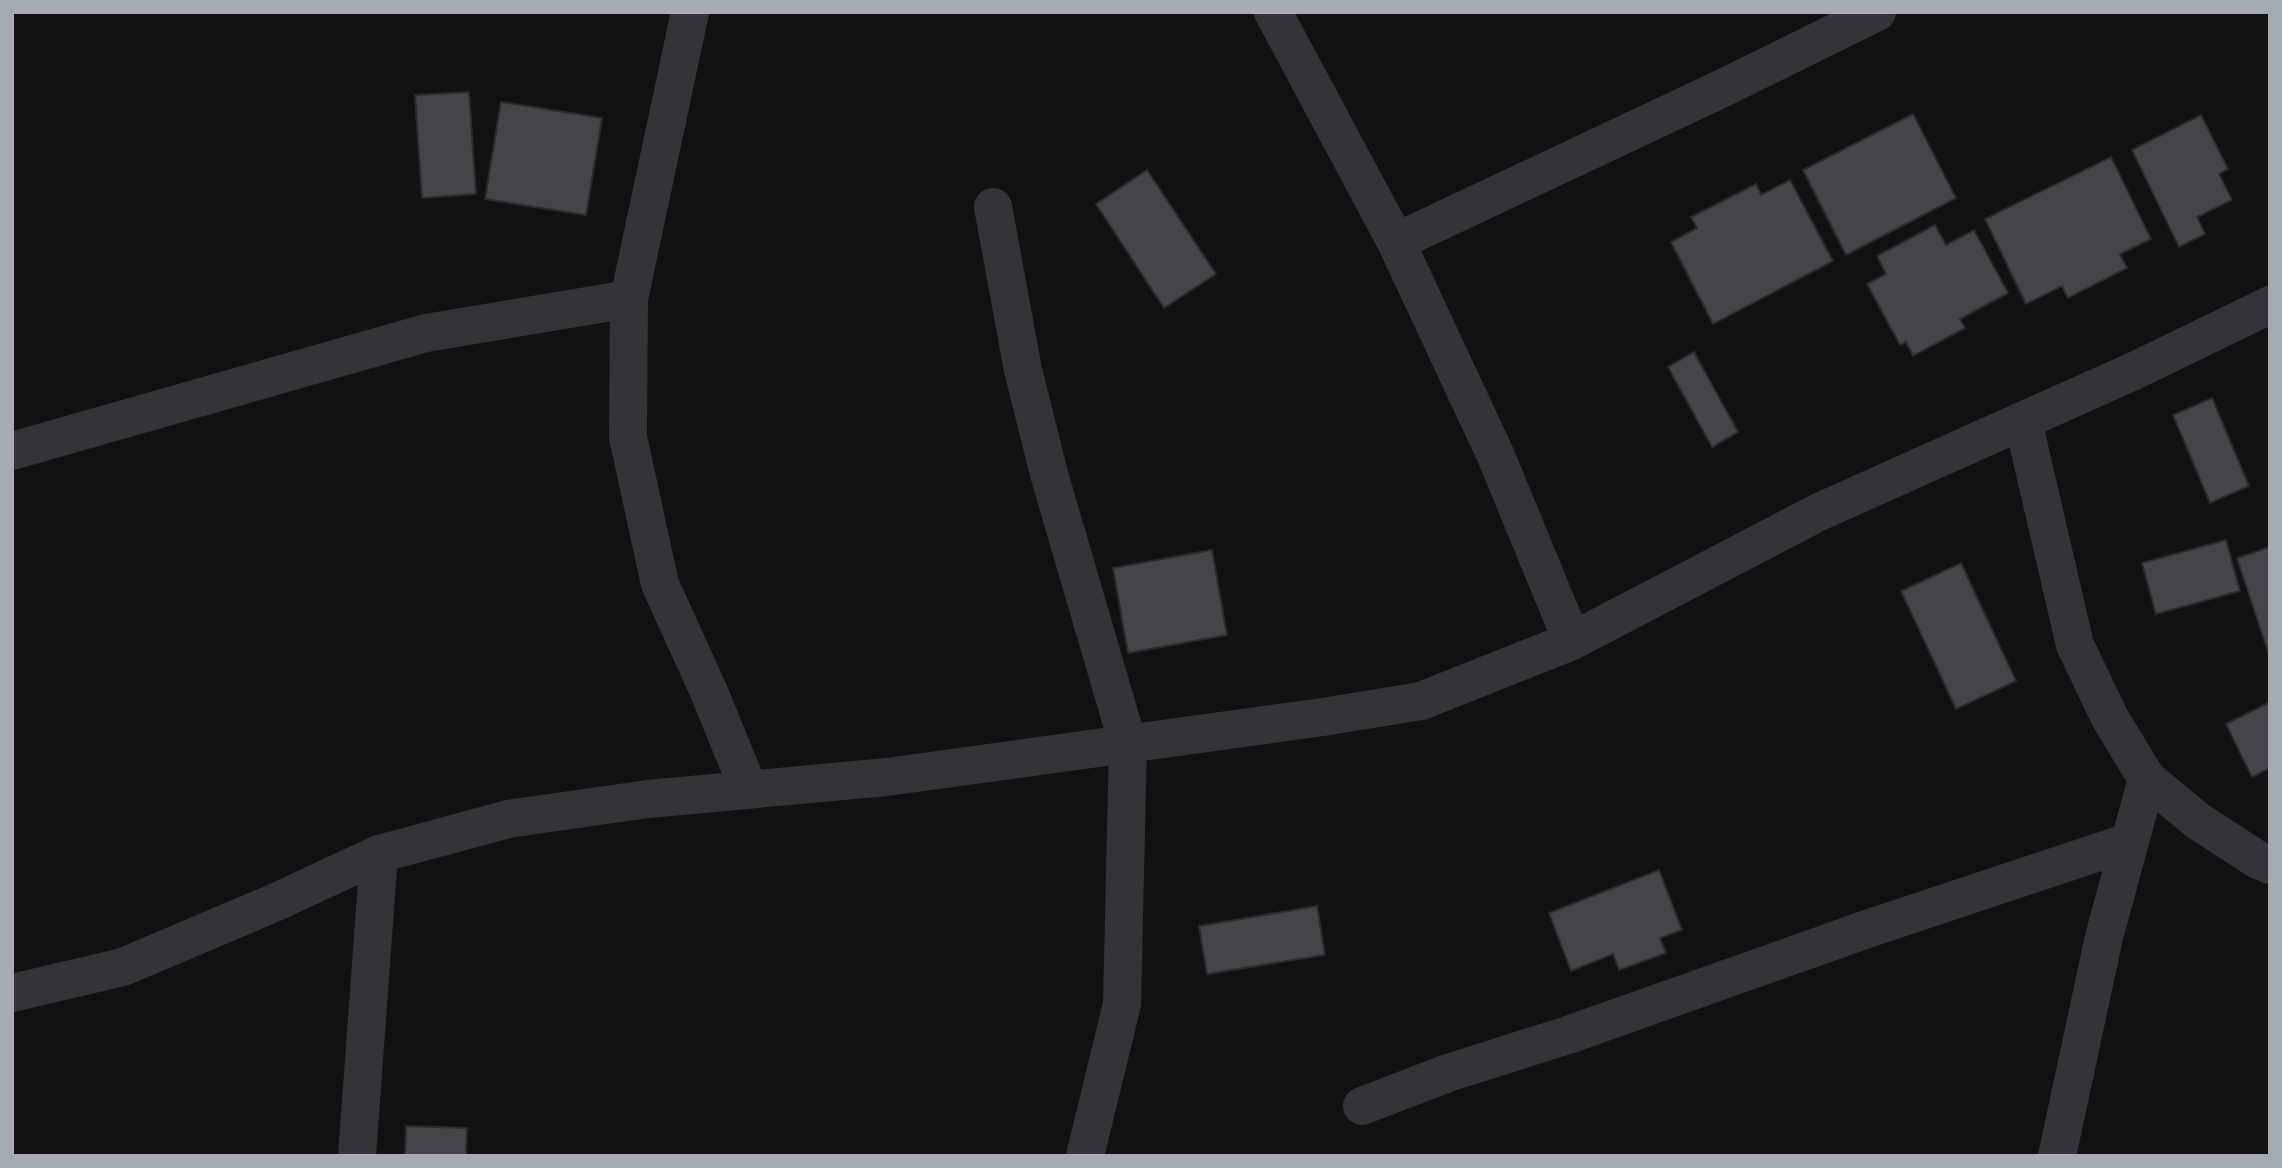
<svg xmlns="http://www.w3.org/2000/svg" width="2282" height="1168" viewBox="0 0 2282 1168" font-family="Barlow,sans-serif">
	<rect width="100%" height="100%" fill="#111213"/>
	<path fill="#434548" stroke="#2b2c2e" stroke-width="2" d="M469,92L476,194L422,198L415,95Z
		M501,102L602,118L586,215L485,199Z
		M1913,114L1956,198L1846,255L1803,170Z
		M2201,115L2228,169L2219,174L2232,200L2197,217L2205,234L2179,247L2132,150Z
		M2111,157L2151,239L2120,254L2127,268L2068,298L2062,286L2026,304L1985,219Z
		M1147,170L1216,274L1164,308L1096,204Z
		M1790,180L1833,261L1713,324L1671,242L1697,228L1691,217L1756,184L1761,195Z
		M1935,225L1946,245L1974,230L2008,293L1960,319L1965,328L1913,356L1906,342L1900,345L1867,284L1886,274L1877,256Z
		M1694,352L1738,432L1712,447L1668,367Z
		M2212,398L2249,486L2210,503L2173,415Z
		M2226,540L2240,591L2156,614L2142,563Z
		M2270,547V658L2237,558Z
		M1212,550L1227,635L1128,653L1113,568Z
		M1961,563L2016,681L1956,709L1901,591Z
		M2270,702V768L2252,777L2226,724Z
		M1659,870L1682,930L1660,938L1666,953L1619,970L1613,954L1571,971L1549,913Z
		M1317,906L1325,955L1207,974L1199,926Z
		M406,1126L467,1128L466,1156H405Z"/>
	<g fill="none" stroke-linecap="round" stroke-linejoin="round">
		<path stroke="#333437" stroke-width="38" d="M690,12L629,299L628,437L660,584L709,692L749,790
			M1273,12L1396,242L1496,456L1572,641
			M993,207L1023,370L1049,474L1128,744L1122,1004L1085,1156
			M1396,242L1725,87L1877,12
			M2023,421L2075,645L2110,718L2147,779L2198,821L2258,860L2270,865
			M12,451L426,333L629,299
			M12,993L123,967L276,902L379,854L508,819L648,799L887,777L1323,717L1421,701L1572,641L1819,512L2136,370L2270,305
			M1362,1106L1448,1073L1568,1035L1870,928L2129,842
			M357,1156L379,854
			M2057,1156L2104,937L2147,779"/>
	</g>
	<rect width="2282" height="1168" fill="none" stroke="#a4abb2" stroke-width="28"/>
</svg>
